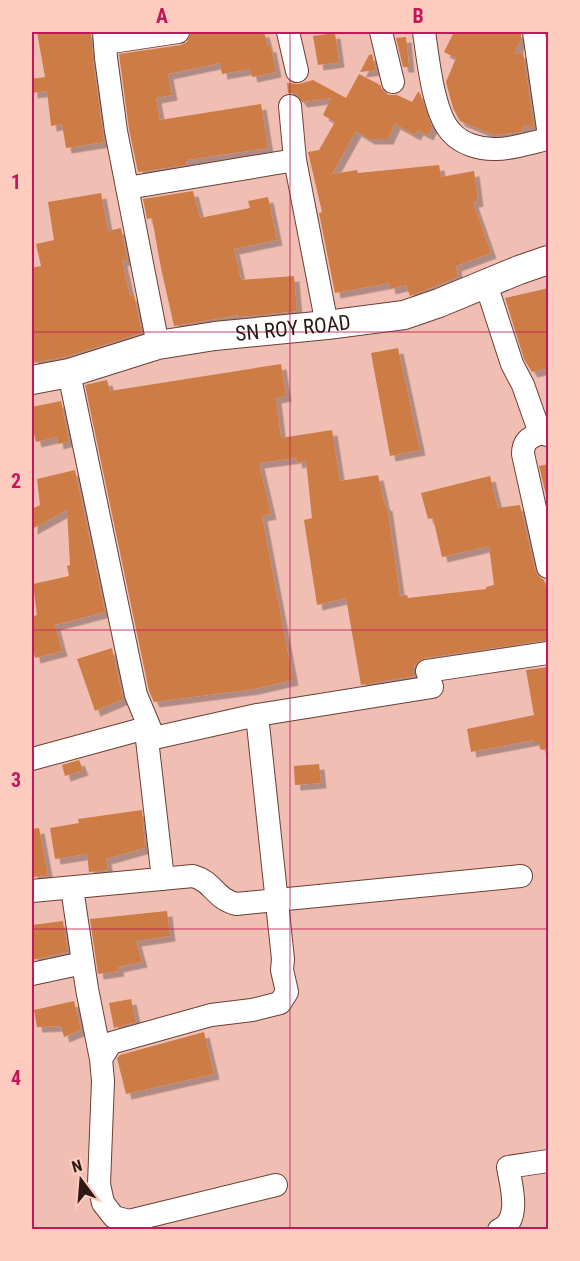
<svg xmlns="http://www.w3.org/2000/svg" width="580" height="1261" viewBox="0 0 580 1261" font-family="'Roboto Condensed',sans-serif">
	<defs>
		<filter id="shadow"><feDropShadow dx="5.5" dy="5.5" stdDeviation="0" flood-color="#0004"/></filter>
	</defs>
	<rect width="100%" height="100%" fill="#f0beb2"/>
	<path fill="#cd7c44" filter="url(#shadow)" d="M37,32H91L93,60L104,142L66,148L62,124L51,126L47,91L32,93V79L45,77Z
		M191,32H264L268,47H271L276,72L252,77L250,69L222,74L220,63L168,74L172,95L156,98L160,120L261,104L268,148L187,160L186,165L138,172L129,129L119,54L181,45L187,42Z
		M454,32H521V39L514,54L523,52L534,128L524,125L521,132L494,135L460,121L453,108L446,82L456,58L444,52Z
		M335,33L339,62L318,65L313,36Z
		M406,37L409,67H403L396,38Z
		M372,54L376,70L360,72L369,55Z
		M359,74L380,85L383,91L389,95H397L412,102L418,92L420,93L432,127L428,135L418,130L415,135L395,124L388,139H369L356,131L332,174L357,170L358,173L439,165L441,177L474,171L478,201L473,202L491,253L456,266L458,277L410,296L406,285L390,289L389,283L335,293L319,213L322,212L308,152L319,150L335,122L323,115L331,98L302,102L296,94L288,93L287,83L299,84L313,80L346,98Z
		M193,191L200,218L250,208L248,201L268,197L277,240L234,249L241,280L294,276L297,311L239,317V315L174,326L161,268L152,218L147,219L143,199Z
		M101,193L108,231L121,228L127,259L122,261L130,296L134,295L142,333L65,357L32,363V268L41,266L36,244L54,240L48,202Z
		M549,288V368L532,372L524,359L505,298Z
		M398,348L420,450L390,456L371,353Z
		M281,364L286,396L276,398L281,438L332,430L340,481L378,475L385,506L387,505L400,596L407,595L408,598L486,589V587L494,585L489,546L442,557L433,518L428,519L421,493L490,476L498,508L520,505L535,570L538,576L544,580L549,600V640L425,658L419,661L414,667V676L361,685L346,598L317,605L304,520L312,518L306,461L297,463L296,458L259,463L271,514L262,516L293,680L254,689L154,702L149,691L85,385L107,380L110,391Z
		M61,401L69,441L58,444L57,437L36,442L32,424V407Z
		M549,464V507L539,466Z
		M75,470L105,612L55,625L62,651L35,658L32,644V617L37,615L33,584L69,576L67,566L70,565L67,510L32,529V509L40,505L37,479Z
		M112,648L123,699L95,711L77,659Z
		M549,667V749L541,750L539,743H534V740L471,752L467,729L534,715L526,670Z
		M79,760L83,770L65,776L62,765Z
		M319,764L321,783L295,785L294,766Z
		M142,810L145,848L106,859L108,870L89,872L87,854L55,859L50,828L79,823L78,819Z
		M39,828L48,876L32,877V829Z
		M167,911L170,936L136,941L142,962L118,967L119,971L98,974L90,919Z
		M63,921L68,952L32,960V925Z
		M131,999L136,1022L114,1028L109,1003Z
		M74,1001L81,1030L64,1037L61,1026L37,1027L34,1010Z
		M204,1032L214,1074L126,1094L117,1058L120,1055Z"/>
	<g fill="none" stroke-linecap="round" stroke-linejoin="round">
		<g stroke="#694036" stroke-width="24">
			<path id="minor" d="M104,32L106,58L116,131L158,345
				M288,32L297,71
				M381,32L393,82
				M424,32C428,57 433,115 452,133C462,144 479,149 494,149C511,150 532,142 548,139
				M534,32L548,129
				M105,43L178,32
				M290,106L295,160L327,325
				M127,188L295,160
				M486,284L512,364L523,385L540,433
				M69,373L136,695L154,738L257,715L432,687L427,671L548,653
				M548,435L540,433C529,438 523,441 523,454L548,567
				M257,715L283,959L282,970L287,992L280,1003L252,1010L211,1015L111,1043L101,1059L103,1081L99,1184L103,1203L114,1217L129,1221L276,1185
				M145,722L163,879
				M32,759L146,728
				M72,888L87,989L101,1059
				M32,891L193,876C214,882 214,898 236,904L521,876
				M32,974L83,963
				M499,1230C522,1221 511,1185 508,1167L548,1161"/>
		</g>
		<g stroke="#694036" stroke-width="30">
			<g id="tertiary">
				<path id="s1" d="M32,380L69,373L158,345L215,336L327,325L404,315L439,303L519,270L548,260"/>
			</g>
		</g>
		<use href="#minor" stroke="#fff" stroke-width="22"/>
		<use href="#tertiary" stroke="#fff" stroke-width="28"/>
	</g>
	<path fill="none" stroke="#c2185b" stroke-width="1.5" stroke-opacity="0.55" d="M290,32V1230M32,332H548M32,630H548M32,929H548"/>
	<g text-anchor="middle" stroke-width="5" stroke-linejoin="round" paint-order="stroke">
		<g font-size="21" fill="#2d1a16" stroke="#fecbbf">
			<text dy="7" stroke="none"><textPath href="#s1" startOffset="267">SN ROY ROAD</textPath></text>
		</g>
	</g>
	<rect width="580" height="1261" fill="none" stroke="#fecbbf" stroke-width="66"/>
	<g transform="translate(81 1180) rotate(344)" stroke="#fecbbf" stroke-width="4.5" paint-order="stroke">
	<path d="M0-4.5L10 22L0 15L-10 22Z" fill="#2d1a16"/>
	<text y="-9" font-size="16" font-weight="bold" text-anchor="middle" fill="#2d1a16">N</text>
	</g>
	<rect x="33" y="33" width="514" height="1195" fill="none" stroke="#c2185b" stroke-width="2"/>
	<g font-size="20" text-anchor="middle" font-weight="bold" fill="#c2185b">
		<text x="162" y="23">A</text>
		<text x="418" y="23">B</text>
		<text x="16" y="189">1</text>
		<text x="16" y="488">2</text>
		<text x="16" y="787">3</text>
		<text x="16" y="1085">4</text>
	</g>
</svg>
